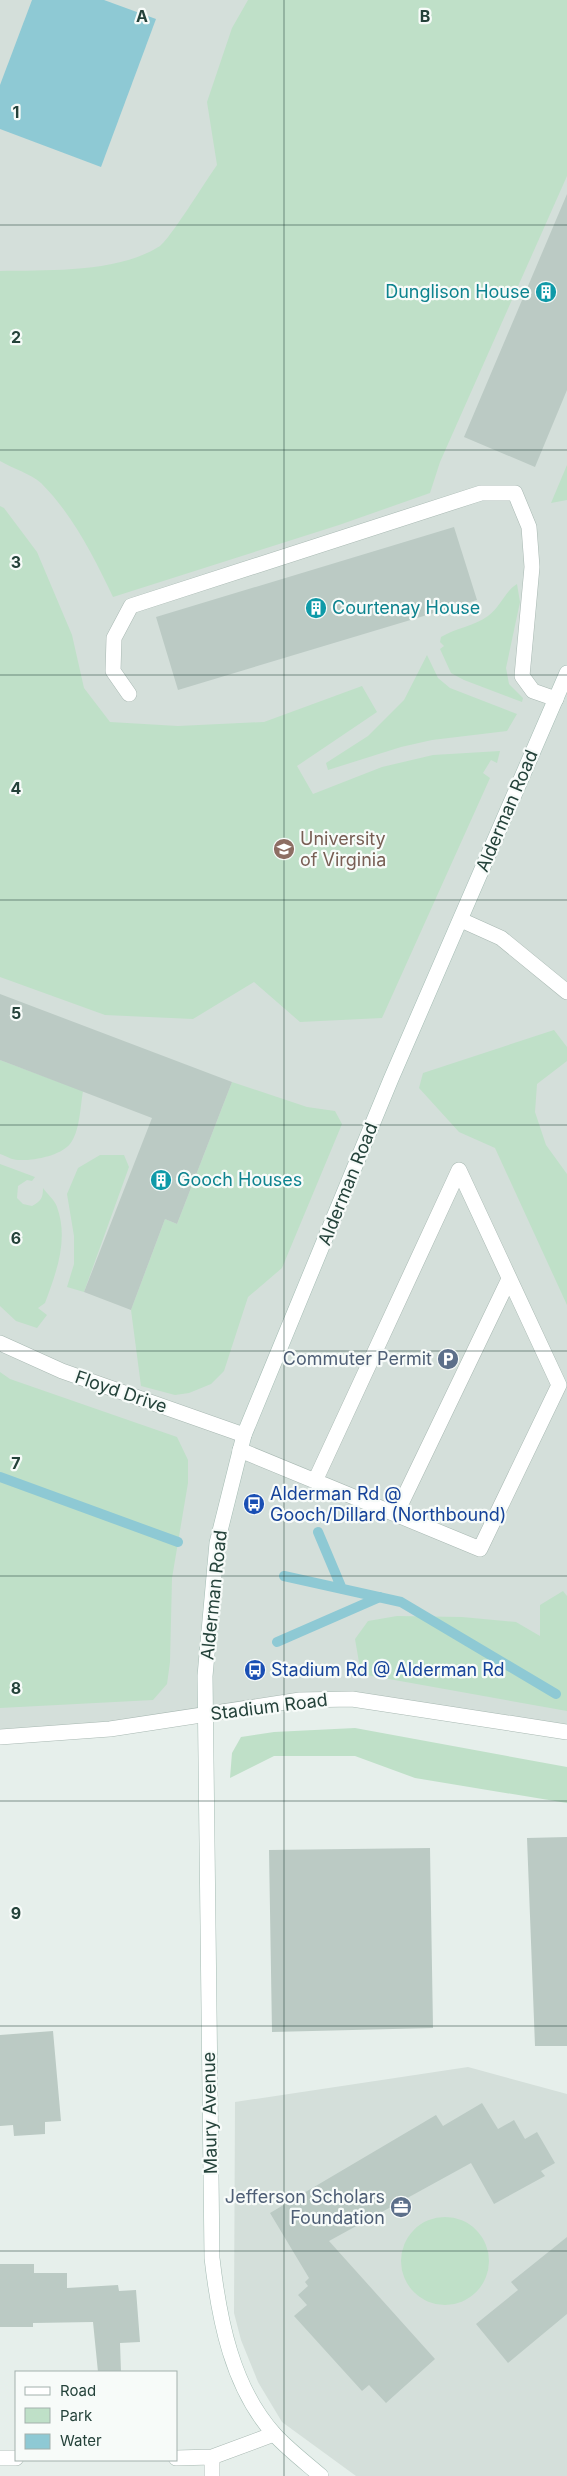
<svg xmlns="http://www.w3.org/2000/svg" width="567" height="2476" viewBox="0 0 567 2476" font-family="Inter,sans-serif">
	<rect width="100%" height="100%" fill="#e6efeb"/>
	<path fill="#d4dfda" d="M0,0H567V1734L326,1698L0,1741Z
		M468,2067L567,2094V2476H356L282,2422L258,2382L241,2340L234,2313L235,2102Z"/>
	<path fill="#bfe0c8" d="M248,0H567V176L440,462L430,493L339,525L113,597C94,557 73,515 41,483C31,474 12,468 0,461V271C49,270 118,273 160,246C170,239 207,179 217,165L207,102L232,28Z
		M567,465V500L551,503Z
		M0,506L4,508L37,552L72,635L84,688L110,722L178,726L264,722L362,686L377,712L297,766L313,794L382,767L433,755L500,751L497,763L491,760L483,773L490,778L382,1018L300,1022L254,982L193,1019L105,1015L0,977Z
		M517,584L520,602L506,668L509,684L523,698L522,702L464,680L451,673L440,649L444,646L440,642L441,637C456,628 474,626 488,616C500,608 505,591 517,584Z
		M427,655L438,678L450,688L517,714L507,731L432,740L401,747L328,770L326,763L368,736L404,700Z
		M554,1030L567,1047V1061L537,1084L535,1112L546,1145L567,1174V1305L495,1148L459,1132L419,1088L423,1073Z
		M0,1060L83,1091C80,1108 80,1131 70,1144C60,1156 33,1161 18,1160C12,1160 6,1156 0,1154Z
		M232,1082L307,1107L335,1111L342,1124L282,1268L248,1297L224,1371L211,1384L189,1393L175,1395L141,1386L131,1310L165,1219L177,1224Z
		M100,1155H124L129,1167L84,1292L67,1287L74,1264V1236L67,1194L78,1168Z
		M0,1164L35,1177L32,1181L27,1180L18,1186L17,1198L23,1204L32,1206C41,1201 43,1198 43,1188C47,1194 55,1200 57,1207C69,1240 56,1273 45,1303L38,1308L47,1315L37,1328L16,1321L0,1306Z
		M0,1372L10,1379L177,1437L188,1460V1483L172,1578L170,1662L167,1684L153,1700L0,1708Z
		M563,1591L567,1596V1711L361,1674L355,1639L368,1621L397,1616L462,1617L516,1622L540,1636V1605Z
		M355,1728L567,1767V1803L415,1778L355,1756H274L230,1778L232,1753L241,1737L274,1732Z
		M401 2261a44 44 0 1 1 88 0a44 44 0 1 1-88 0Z"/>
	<path fill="#8ec9d4" d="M32,0H104L156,19L101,167L0,129V85Z"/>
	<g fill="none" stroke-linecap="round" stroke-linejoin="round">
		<path stroke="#8ec9d4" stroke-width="10" d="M0,1477L178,1542
			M318,1532L342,1589
			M284,1576L401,1602L556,1694
			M277,1642L380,1597"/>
	</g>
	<path fill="#bbcac4" d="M567,194V390L535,467L464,437Z
		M454,527L477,600L178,690L156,617Z
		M0,994L232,1082L177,1224L165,1219L131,1310L84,1292L152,1118L0,1060Z
		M567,1837V2046H535L527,1838Z
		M430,1848L433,2028L272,2032L269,1850Z
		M53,2031L61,2121L45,2122V2134L14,2136L13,2125L0,2126V2035Z
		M482,2103L498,2129L514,2120L525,2139L537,2132L555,2163L541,2171L545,2176L494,2204L471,2163L329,2241L435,2359L386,2403L369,2385L362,2391L294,2316L307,2305L298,2295L308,2286L305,2282L309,2278L270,2213L436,2115L443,2126Z
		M567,2237V2314L508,2363L476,2324L518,2290L511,2282Z
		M0,2264H34V2273H67V2288L118,2285L119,2291L136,2290L140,2342L120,2343L121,2372H98L93,2322L33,2323V2327H0Z"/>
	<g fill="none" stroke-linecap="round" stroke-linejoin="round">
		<g stroke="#a8b8b2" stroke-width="16">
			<path id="service" d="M129,694L113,671L114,638L131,606L481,493H515L529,527L532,567L522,676L533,691L556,699
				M240,1450L480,1549L559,1385L459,1170L315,1481
				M396,1514L509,1279"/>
		</g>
		<g stroke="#a8b8b2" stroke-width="16">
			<path id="minor" d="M461,920L501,938L567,992
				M0,1343L62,1371L244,1435
				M0,1737L110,1729L300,1700L352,1699L567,1732
				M212,2457V2476
				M0,2458H16
				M176,2458L212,2457L274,2434"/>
		</g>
		<g stroke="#a4bbb3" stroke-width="16">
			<path id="secondary" d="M321,2476C306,2463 289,2450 275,2435C232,2388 219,2319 212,2258L205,1676L217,1543L244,1435L391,1079L567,673"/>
		</g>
		<use href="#service" stroke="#fff" stroke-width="15"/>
		<use href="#minor" stroke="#fff" stroke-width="15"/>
		<use href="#secondary" stroke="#fff" stroke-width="15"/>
	</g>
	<path fill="none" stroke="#24423a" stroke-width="1" stroke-opacity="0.55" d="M284,0V2476M0,225H567M0,450H567M0,675H567M0,900H567M0,1125H567M0,1351H567M0,1576H567M0,1801H567M0,2026H567M0,2251H567"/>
	<defs>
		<g id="building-disc" transform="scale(1.125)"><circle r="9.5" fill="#0f9aa8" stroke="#f7fbf9"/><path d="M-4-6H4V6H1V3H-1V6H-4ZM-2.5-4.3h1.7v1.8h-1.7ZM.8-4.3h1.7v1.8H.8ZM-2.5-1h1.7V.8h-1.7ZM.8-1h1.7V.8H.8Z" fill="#fff"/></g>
		<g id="university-disc" transform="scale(1.125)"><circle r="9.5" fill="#8d6e63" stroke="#f7fbf9"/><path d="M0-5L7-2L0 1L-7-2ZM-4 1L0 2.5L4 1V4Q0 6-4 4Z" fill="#fff"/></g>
		<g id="parking-disc" transform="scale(1.125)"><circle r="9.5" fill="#5c6f8a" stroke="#f7fbf9"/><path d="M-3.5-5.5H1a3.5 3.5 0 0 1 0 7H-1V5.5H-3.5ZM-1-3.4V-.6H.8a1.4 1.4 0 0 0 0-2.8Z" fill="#fff"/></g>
		<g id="bus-disc" transform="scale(1.125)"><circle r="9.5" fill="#1a4fb4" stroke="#f7fbf9"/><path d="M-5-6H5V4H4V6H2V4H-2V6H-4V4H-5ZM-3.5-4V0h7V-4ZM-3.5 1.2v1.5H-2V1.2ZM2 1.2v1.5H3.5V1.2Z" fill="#fff"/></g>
		<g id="office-disc" transform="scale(1.125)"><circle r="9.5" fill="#5c6f8a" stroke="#f7fbf9"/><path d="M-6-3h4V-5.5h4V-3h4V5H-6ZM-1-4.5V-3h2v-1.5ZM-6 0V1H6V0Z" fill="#fff"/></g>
	</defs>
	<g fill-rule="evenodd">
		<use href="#building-disc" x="546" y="292"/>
		<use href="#building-disc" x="316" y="608"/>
		<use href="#university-disc" x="284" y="849"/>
		<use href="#building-disc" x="161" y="1180"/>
		<use href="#parking-disc" x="448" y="1359"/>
		<use href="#bus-disc" x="254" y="1504"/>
		<use href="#bus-disc" x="255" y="1670"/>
		<use href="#office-disc" x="401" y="2207"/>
	</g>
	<g text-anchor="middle" stroke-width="4.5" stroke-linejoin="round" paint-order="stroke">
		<g font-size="18" fill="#0d838f" stroke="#f7fbf9" text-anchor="start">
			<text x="530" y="298" text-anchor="end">Dunglison House</text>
			<text x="332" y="614">Courtenay House</text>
			<text x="177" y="1186">Gooch Houses</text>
		</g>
		<g font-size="18" fill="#24423a" stroke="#f7fbf9">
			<text transform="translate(507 811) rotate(-67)" y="6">Alderman Road</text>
			<text transform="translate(348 1184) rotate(-68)" y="6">Alderman Road</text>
			<text transform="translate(121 1392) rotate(19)" y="6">Floyd Drive</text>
			<text transform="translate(214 1595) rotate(-84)" y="6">Alderman Road</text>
			<text transform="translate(269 1707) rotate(-7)" y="6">Stadium Road</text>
			<text transform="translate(210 2113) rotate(-91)" y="6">Maury Avenue</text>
		</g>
		<g font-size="18" fill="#785e54" stroke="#f7fbf9" text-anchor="start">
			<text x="300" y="845">University<tspan x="300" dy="21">of Virginia</tspan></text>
		</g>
		<g font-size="18" fill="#4e5e75" stroke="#f7fbf9" text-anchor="end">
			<text x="432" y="1365">Commuter Permit</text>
			<text x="385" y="2203">Jefferson Scholars<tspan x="385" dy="21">Foundation</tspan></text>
		</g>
		<g font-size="18" fill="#164399" stroke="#f7fbf9" text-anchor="start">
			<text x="270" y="1500">Alderman Rd @<tspan x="270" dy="21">Gooch/Dillard (Northbound)</tspan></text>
			<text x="271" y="1676">Stadium Rd @ Alderman Rd</text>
		</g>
	</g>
	<g font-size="16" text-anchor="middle" font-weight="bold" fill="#24423a" stroke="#f7fbf9" stroke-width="4.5" stroke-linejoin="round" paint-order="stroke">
		<text x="142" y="22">A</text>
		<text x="425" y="22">B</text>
		<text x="16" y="118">1</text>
		<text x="16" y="343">2</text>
		<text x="16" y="568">3</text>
		<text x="16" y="794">4</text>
		<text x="16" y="1019">5</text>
		<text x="16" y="1244">6</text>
		<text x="16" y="1469">7</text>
		<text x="16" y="1694">8</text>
		<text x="16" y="1919">9</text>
	</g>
	<rect x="15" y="2371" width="162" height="90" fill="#f7fbf9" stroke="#a3b1ad"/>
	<rect x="25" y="2387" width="25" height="8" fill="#ffffff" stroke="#a3b1ad"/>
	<text x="60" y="2396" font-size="15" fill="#24423a">Road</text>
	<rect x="25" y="2408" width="25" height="15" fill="#bfe0c8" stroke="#a3b1ad"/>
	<text x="60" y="2421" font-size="15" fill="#24423a">Park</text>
	<rect x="25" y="2434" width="25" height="15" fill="#8ec9d4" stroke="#a3b1ad"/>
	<text x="60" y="2446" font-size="15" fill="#24423a">Water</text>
</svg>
